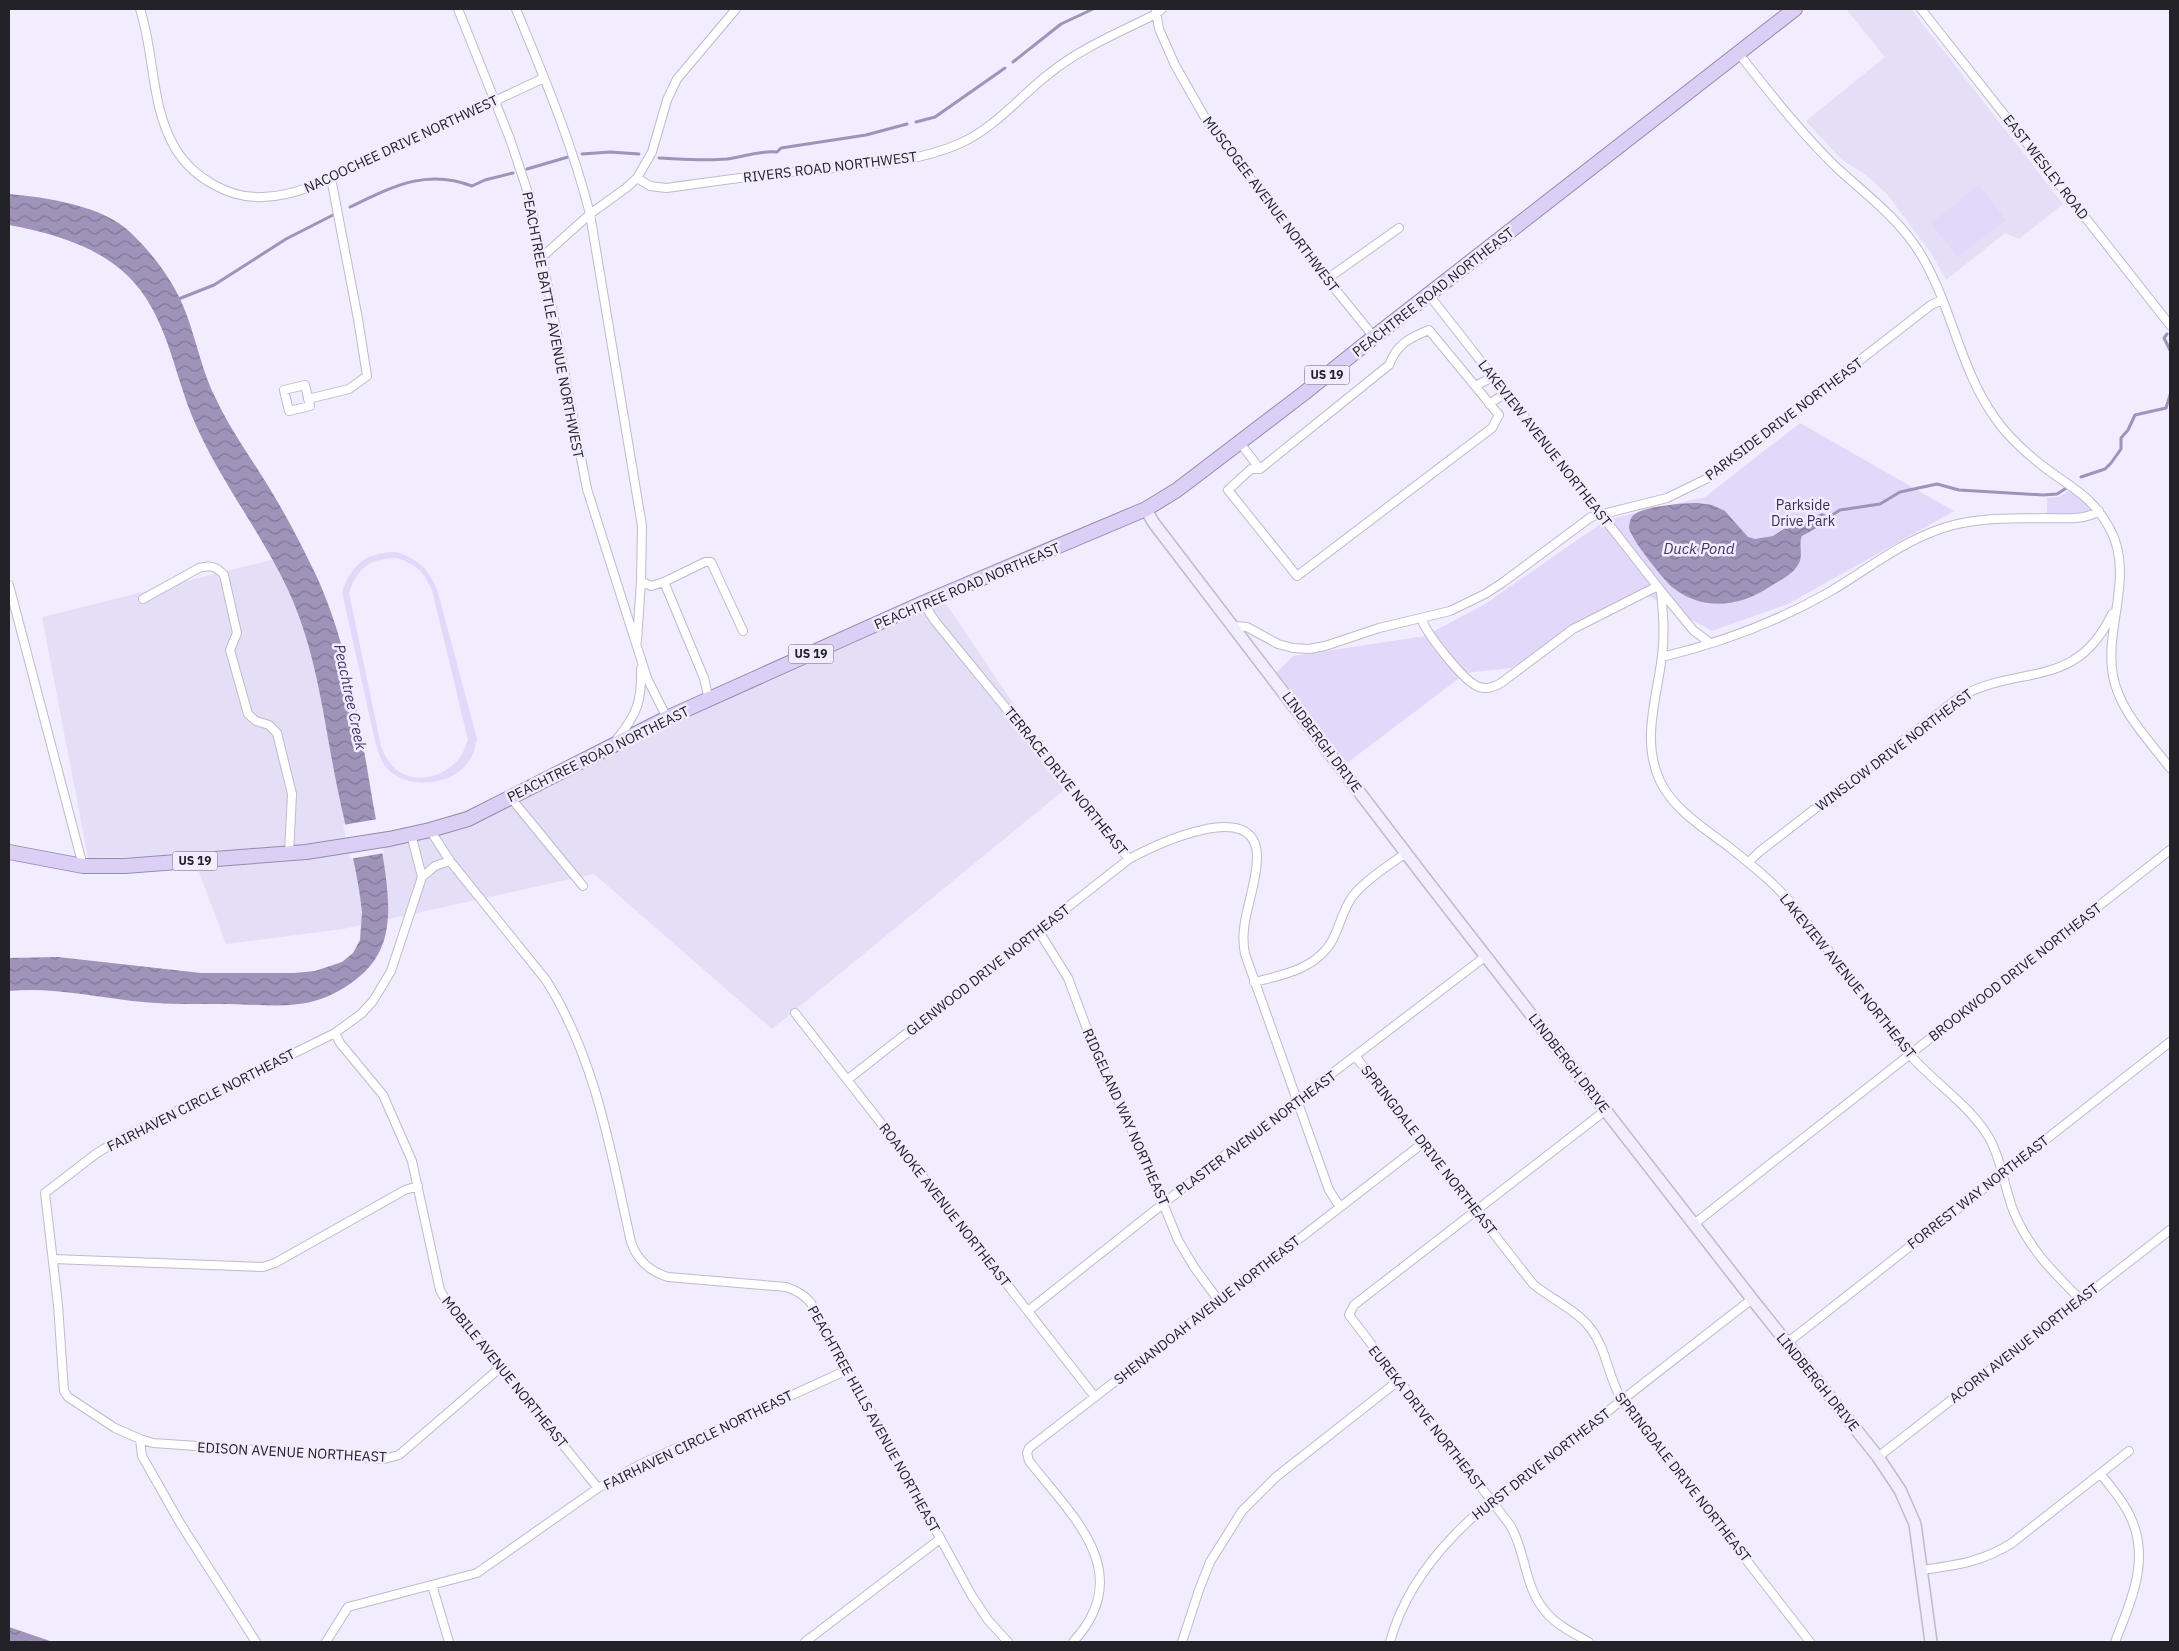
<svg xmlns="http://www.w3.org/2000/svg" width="2179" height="1651" viewBox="0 0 2179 1651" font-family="'IBM Plex Sans',sans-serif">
	<defs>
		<pattern id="water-waves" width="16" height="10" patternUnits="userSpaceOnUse" patternTransform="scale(1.25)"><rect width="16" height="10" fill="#9f93b9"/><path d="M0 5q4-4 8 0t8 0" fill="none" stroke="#817896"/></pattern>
	</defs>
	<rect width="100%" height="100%" fill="#f1ecfe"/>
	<path fill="#e5def7" d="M1846,9H1911L2063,204L2019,239L2005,233L1946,280L1933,256L1887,194L1866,175L1841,159L1806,121L1885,57Z
		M295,554L354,841L403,834L525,787L942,598L1069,786L772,1029L594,874L343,929L226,944L193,856L88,858L42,617Z"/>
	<path fill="#e2d9fa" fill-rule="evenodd" d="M1979,185L2006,220L1957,257L1931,223Z
		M1800,423L1954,511L1788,604L1712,631L1639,591L1511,668L1466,673L1347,763L1276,673L1293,656L1425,636L1485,604L1606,520L1705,497Z
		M2071,489L2095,511L2047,516V498L2059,497Z
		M397,552C420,561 427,567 437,589L477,739C475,747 474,754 469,761C452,788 400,791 383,763C379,756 377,748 375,741L342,592C353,562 366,553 397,552ZM397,558C417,565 423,571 432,590L468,740C465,746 463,755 458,760C440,781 404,786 388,760C385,756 383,751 381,746L349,593C358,567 369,559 397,558Z"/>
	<path fill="url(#water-waves)" d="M9,194C45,197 105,206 131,233C154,255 175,283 186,313C197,342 202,372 216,399C231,431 252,459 270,489C287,517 302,546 316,575C350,649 360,729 374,809C380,842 392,893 387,926C385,945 375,964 360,976C316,1013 281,1005 230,1004C197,1004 165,1005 132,1001C91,996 51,987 9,991V958L58,957L201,973H294L315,971L342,962L353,953L360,940L362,912C358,871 346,831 338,791C324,724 318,655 289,592C261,531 218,479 192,416C173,369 166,313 128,276C96,245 51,233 9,225Z
		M1698,503L1712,505L1725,511L1748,537L1755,539L1773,536L1784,529L1801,525L1822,513L1829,517V521L1802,536C1798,544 1804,556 1798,565C1792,575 1780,580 1771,586C1749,601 1721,609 1695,600C1687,597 1678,592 1672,587C1663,579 1631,539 1629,528C1629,526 1630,519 1632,517C1638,506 1685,503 1698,503Z
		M9,1627L53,1642H9Z"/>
	<path fill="#f1ecfe" d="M378,819L384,853L350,859L343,825Z"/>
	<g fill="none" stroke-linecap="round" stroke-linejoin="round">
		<path stroke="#9f93b9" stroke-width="3" d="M1013,62L1061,24L1093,9
			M916,122L935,117L1005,68
			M582,154L610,152L639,154
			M659,158C682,159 704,161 727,159C744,157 760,150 777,152L781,148L866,135L907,124
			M527,169L568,157
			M350,207C392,187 426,168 472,186L485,180L513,173
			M176,300L214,285L286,239L333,215
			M2167,334L2164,338L2170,350
			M2081,477L2105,469L2111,463L2121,449V438L2128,430L2135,415L2166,408L2170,395
			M1829,517L1840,510L1880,504L1900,492L1937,484L1959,490L2043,495L2057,494L2068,487"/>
		<g stroke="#bfbacc" stroke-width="10">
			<path id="minor" d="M140,9C155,54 150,105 175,148C192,177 229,199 263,197C305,196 346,170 383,153C437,128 491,103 544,78
				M458,9L510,139L528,193L542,257L587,489L647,678L667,718
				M516,9C544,77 572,143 590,214L642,526L641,581L637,641
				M1921,9L2170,325
				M1156,11L1159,29L1175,65L1208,123L1327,279L1374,337
				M1739,54C1770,93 1800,132 1836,167C1863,192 1892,213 1914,244C1951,297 1957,365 1995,418C2008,437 2026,453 2044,467C2073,489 2092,496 2110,529C2135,575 2104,628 2113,676C2120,712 2149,740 2170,768
				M637,178L650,186L666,188C711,182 756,175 802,171C855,165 912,165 961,143C996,127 1020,96 1050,73C1081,48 1120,32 1156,14L1162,9
				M542,257L590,214L626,188L637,178L652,152L667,100L677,79L736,9
				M1327,279L1399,228
				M1429,295L1661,591C1663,613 1665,634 1662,656C1657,698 1641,740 1660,781C1674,810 1704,828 1729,847C1753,866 1777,885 1796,909C1836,957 1870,1010 1912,1057C1936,1084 1969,1105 1988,1136C2001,1158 2004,1186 2013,1210C2029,1249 2052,1271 2081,1300
				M1429,330L1499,415L1492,428L1297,576L1228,490L1251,469H1260L1389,365C1397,344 1409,338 1429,330Z
				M305,385L310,406L289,411L284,390Z
				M1475,386L1493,377
				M308,399L349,389L367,376L358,319L331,178
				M1489,404L1506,393
				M1240,443L1260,469
				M641,581L651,586L664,582L705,562H711L743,631
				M664,582L704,678L709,700
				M9,585L83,866
				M1661,591L1693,630L1710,643
				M143,599L199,568C210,565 216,566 224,575L237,633L230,650L248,714L256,721L269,725L277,733L292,794L289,853
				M923,603L935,621L1129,859
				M1421,618C1426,633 1464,682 1479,687C1487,690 1494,687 1501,683L1573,629L1656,587
				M1233,626L1247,627L1278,644L1293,648L1309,649L1325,646L1379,628L1450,611L1485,594L1502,583L1591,517L1667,498L1708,478L1931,305L1942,300
				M1662,657C1720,643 1779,621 1831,591C1868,569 1901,542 1943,528C1975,517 2011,519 2044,518C2062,518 2084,521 2099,511
				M616,740C637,715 642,701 641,669
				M510,797L583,886
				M430,830L450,861L546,980C596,1059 611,1152 631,1242C637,1260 649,1271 668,1277L786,1287C797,1291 803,1294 811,1303L972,1596L988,1620L1008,1642
				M411,834L422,877L391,971L373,1001L361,1014L335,1033L124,1137L97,1153L45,1193L58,1305L64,1391L68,1397L115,1428L140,1439L153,1443L384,1459L399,1455L501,1367
				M1749,862L1759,852L1961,696C2022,664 2076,690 2112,614
				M422,877L435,866L450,861
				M1038,930L1068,978L1094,1048L1144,1157L1178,1240L1194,1267L1219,1301
				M1254,982C1284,975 1318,968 1333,939C1340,925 1343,910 1352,897C1364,881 1389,865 1406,853
				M795,1013L1095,1397
				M335,1033L340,1043L383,1095L412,1161L440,1290L447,1302L598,1488
				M1356,1057L1533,1284C1551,1299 1577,1310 1591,1329C1607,1350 1608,1378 1622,1400L1810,1642
				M847,1080L1129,859C1155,845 1257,796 1257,857C1257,890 1238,921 1245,954L1329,1190L1340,1207
				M1694,1224L2170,850
				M53,1259L263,1267L275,1263L405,1190L418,1186
				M1028,1311L1212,1165L1486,956
				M1787,1343L2170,1042
				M140,1439L142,1456L180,1523L256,1642
				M1878,1457L2170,1230
				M2101,1474C2111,1488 2123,1500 2130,1516C2151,1559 2131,1601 2115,1642
				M1922,1570C1957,1565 1982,1562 2012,1543L2129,1451
				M432,1585L449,1642
				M326,1642L348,1607L477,1573L598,1488L639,1465L847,1370
				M805,1642L940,1539
				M1073,1642C1137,1573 1073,1517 1029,1461L1027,1453L1029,1448L1423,1143
				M1182,1642L1199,1590L1210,1562L1242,1511L1276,1477L1398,1381
				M1390,1642C1417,1543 1511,1486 1588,1427C1642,1384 1697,1342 1752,1299
				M1589,1642C1573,1633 1556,1625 1545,1611C1524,1587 1526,1551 1510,1525L1349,1315L1354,1305L1606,1110"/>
		</g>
		<g stroke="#bfbacc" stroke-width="14">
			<path id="secondary" d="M1146,509L1153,522L1428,882L1752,1299L1878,1457L1900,1490L1915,1524L1931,1642"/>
		</g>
		<g stroke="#958bad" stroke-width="16">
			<path id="trunk" d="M9,852L83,866H125L306,852L389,839L430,830L468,819L667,718L923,603L1146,509L1177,490L1303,394L1374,337L1795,9"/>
		</g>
		<use href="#minor" stroke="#fff" stroke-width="8"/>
		<use href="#secondary" stroke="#f2edfc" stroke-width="11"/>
		<use href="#trunk" stroke="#dbcff6" stroke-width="14"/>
	</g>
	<g text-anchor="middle" stroke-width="5" stroke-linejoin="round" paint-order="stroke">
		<g fill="#f1ecfe" stroke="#625f69" stroke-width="1">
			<rect x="1304.5" y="365.5" width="45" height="19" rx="4"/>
			<rect x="788.5" y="644.5" width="45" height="19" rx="4"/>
			<rect x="172.5" y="851.5" width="45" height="19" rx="4"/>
		</g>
		<g font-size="12" font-weight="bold" fill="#242229">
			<text x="1327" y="379">US 19</text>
			<text x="811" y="658">US 19</text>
			<text x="195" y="865">US 19</text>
		</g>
		<g font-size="14" fill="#242229" stroke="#f1ecfe">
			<text transform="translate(401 144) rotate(-25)" y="5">NACOOCHEE DRIVE NORTHWEST</text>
			<text transform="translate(830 167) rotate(-7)" y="5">RIVERS ROAD NORTHWEST</text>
			<text transform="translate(2046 167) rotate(52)" y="5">EAST WESLEY ROAD</text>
			<text transform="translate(1271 204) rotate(53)" y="5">MUSCOGEE AVENUE NORTHWEST</text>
			<text transform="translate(1433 292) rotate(-38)" y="5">PEACHTREE ROAD NORTHEAST</text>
			<text transform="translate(553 325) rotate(79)" y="5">PEACHTREE BATTLE AVENUE NORTHWEST</text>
			<text transform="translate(1784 419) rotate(-37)" y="5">PARKSIDE DRIVE NORTHEAST</text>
			<text transform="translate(1545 443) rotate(52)" y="5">LAKEVIEW AVENUE NORTHEAST</text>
			<text transform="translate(967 586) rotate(-23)" y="5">PEACHTREE ROAD NORTHEAST</text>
			<text transform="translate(1322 742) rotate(53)" y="5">LINDBERGH DRIVE</text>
			<text transform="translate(1894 750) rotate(-37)" y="5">WINSLOW DRIVE NORTHEAST</text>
			<text transform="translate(598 754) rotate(-26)" y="5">PEACHTREE ROAD NORTHEAST</text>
			<text transform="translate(1066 781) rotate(51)" y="5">TERRACE DRIVE NORTHEAST</text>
			<text transform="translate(988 970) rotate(-38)" y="5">GLENWOOD DRIVE NORTHEAST</text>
			<text transform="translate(2015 972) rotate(-38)" y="5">BROOKWOOD DRIVE NORTHEAST</text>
			<text transform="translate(1848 976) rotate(51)" y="5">LAKEVIEW AVENUE NORTHEAST</text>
			<text transform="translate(1569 1063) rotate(52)" y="5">LINDBERGH DRIVE</text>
			<text transform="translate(201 1100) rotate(-27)" y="5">FAIRHAVEN CIRCLE NORTHEAST</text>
			<text transform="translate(1126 1117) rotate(66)" y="5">RIDGELAND WAY NORTHEAST</text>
			<text transform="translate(1256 1133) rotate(-37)" y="5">PLASTER AVENUE NORTHEAST</text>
			<text transform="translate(1429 1150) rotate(52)" y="5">SPRINGDALE DRIVE NORTHEAST</text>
			<text transform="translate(1978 1192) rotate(-38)" y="5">FORREST WAY NORTHEAST</text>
			<text transform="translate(945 1205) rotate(52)" y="5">ROANOKE AVENUE NORTHEAST</text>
			<text transform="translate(1207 1310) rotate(-38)" y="5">SHENANDOAH AVENUE NORTHEAST</text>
			<text transform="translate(2024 1343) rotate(-38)" y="5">ACORN AVENUE NORTHEAST</text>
			<text transform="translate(505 1372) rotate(51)" y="5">MOBILE AVENUE NORTHEAST</text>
			<text transform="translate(1818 1382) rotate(51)" y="5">LINDBERGH DRIVE</text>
			<text transform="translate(1427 1418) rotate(52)" y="5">EUREKA DRIVE NORTHEAST</text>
			<text transform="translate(874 1419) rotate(61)" y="5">PEACHTREE HILLS AVENUE NORTHEAST</text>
			<text transform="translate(698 1440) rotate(-26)" y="5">FAIRHAVEN CIRCLE NORTHEAST</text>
			<text transform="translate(292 1452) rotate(3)" y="5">EDISON AVENUE NORTHEAST</text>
			<text transform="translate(1541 1464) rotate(-38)" y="5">HURST DRIVE NORTHEAST</text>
			<text transform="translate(1683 1477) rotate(52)" y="5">SPRINGDALE DRIVE NORTHEAST</text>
		</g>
		<g font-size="14" fill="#3f2c5e" stroke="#f1ecfe">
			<text x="1803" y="510">Parkside<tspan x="1803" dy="16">Drive Park</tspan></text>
		</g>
		<g font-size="15" font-style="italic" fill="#453365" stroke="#f1ecfe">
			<text x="1699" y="554">Duck Pond</text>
			<text transform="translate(350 697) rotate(78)" y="5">Peachtree Creek</text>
		</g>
	</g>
	<rect width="2179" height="1651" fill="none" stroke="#242229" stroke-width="20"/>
</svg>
